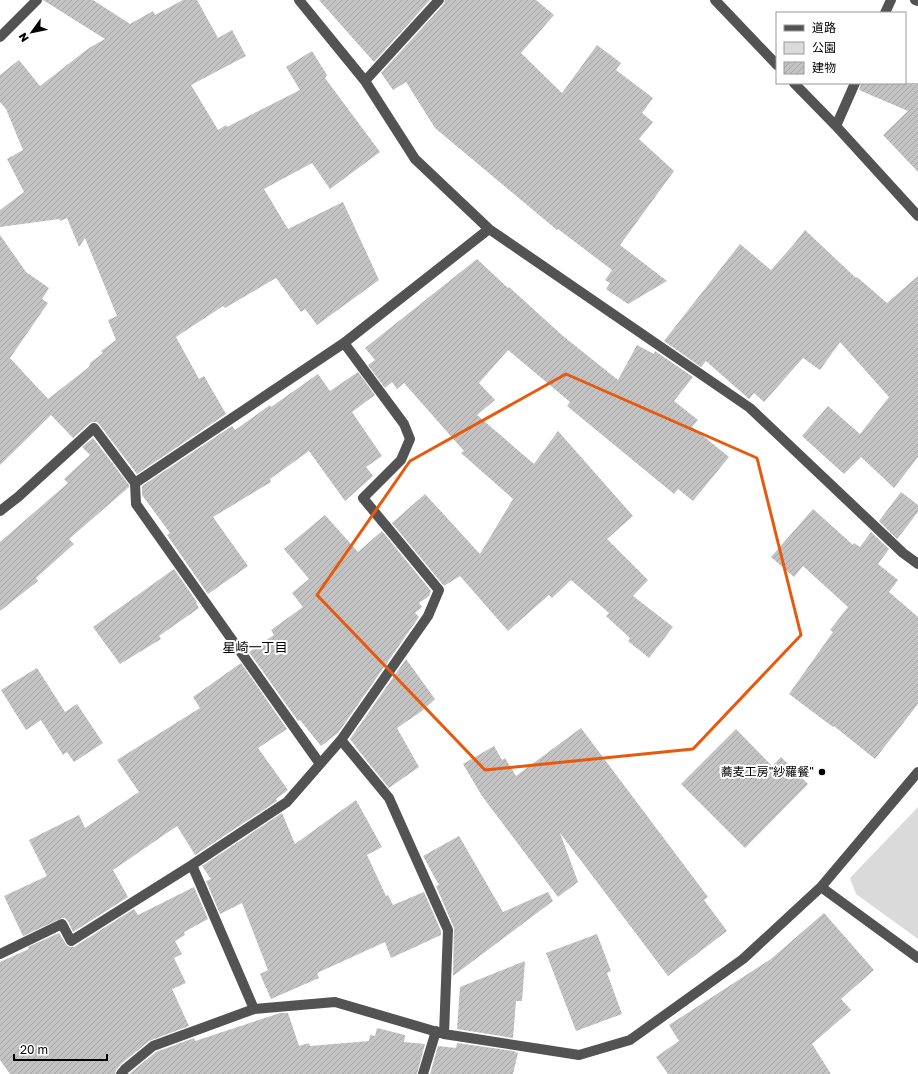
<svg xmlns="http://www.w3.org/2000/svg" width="918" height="1074" viewBox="0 0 918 1074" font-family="'Golos Text','Noto Sans JP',sans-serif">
	<defs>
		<pattern id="building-hatch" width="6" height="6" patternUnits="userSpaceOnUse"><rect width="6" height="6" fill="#c3c3c3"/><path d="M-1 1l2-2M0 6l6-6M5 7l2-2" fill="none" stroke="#a6a6a6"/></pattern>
	</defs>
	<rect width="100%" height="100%" fill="#fff"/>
	<path fill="#dadada" d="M918,807V939L856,894L850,878Z"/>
	<path fill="url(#building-hatch)" d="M43,0H93L130,24L153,11L155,15L183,0H197L218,38L232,30L246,56L191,85L218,130L226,125L227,127L300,90L286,67L312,51L327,75L325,78L380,152L330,189L312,163L264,189L288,229L343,202L379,280L317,325L305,309L301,312L276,278L225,308L223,306L176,337L199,379L204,376L226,414L137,474L99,424L97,422H93L90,423L73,438L51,415L0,465V235L26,272L49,288L42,299L48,303L10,358L48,399L89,367L90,363L103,353L101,351L116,340L108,320L117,316L85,238L79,247L67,218L60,221L59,219L0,227V210L24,192L7,159L23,150L6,109L0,102V75L19,60L40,86L89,48L105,39Z
		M319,0H430L374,62Z
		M445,0H536L554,15L521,53L562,93L597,45L621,63L616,70L653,98L642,113L653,122L639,139L674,171L620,245L667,281L628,304L606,289L610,283L605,280L612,270L558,229L557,230L435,128L406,82L393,90L381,73L444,4Z
		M861,83H918V172L883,135L908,111L859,90Z
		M805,230L856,278L857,277L887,303L918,276V457L894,488L861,457L844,474L802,436L828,406L860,434L889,397L840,342L820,370L803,358L764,402L754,393L749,399L706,361L701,367L664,341L740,244L771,270L794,244Z
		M477,259L508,288L509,287L563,336L618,380L637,345L654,354L655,351L693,377L674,401L698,420L692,427L729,457L693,501L678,489L674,494L567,406L570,402L508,350L479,383L495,400L477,415L534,464L558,431L633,516L607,539L648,580L633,596L673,627L649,658L628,641L630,638L606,616L609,613L571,580L552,598L549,595L508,631L460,576L444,586L392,523L425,494L480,554L513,499L461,453L464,451L404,383L397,389L392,382L385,388L368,365L375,360L365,348Z
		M358,372L375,395L352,412L382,456L366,467L373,476L345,501L309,451L270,479L271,482L213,517L248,566L208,594L167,535L170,533L142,495V486L232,426L235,430L270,405L271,407L318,374L330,391Z
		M93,438L129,485V487L69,539L74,544L36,578L38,581L0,611V542L68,483L64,479L90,455L82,447Z
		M901,492L918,505V512L897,539L879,521Z
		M813,509L853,545L854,543L860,547L871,532L889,549L878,564L898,580L889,592L918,617V704L875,759L834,726L833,727L789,694L833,632L830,630L848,607L803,566L794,577L771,557Z
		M325,515L358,552L382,531L431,591L429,596L419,603L422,607L415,613L419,617L338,733L321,746L300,720L298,721L249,652L274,635L271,630L303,607L292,593L309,579L284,549Z
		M174,569L197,602L196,603L199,608L159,636L161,639L120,664L93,627Z
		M406,659L435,699L422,711L397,728L419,767L389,788L359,751L350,739Z
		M241,663L287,729L258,748L288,790L276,799L277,801L195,855L177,826L113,870L128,897L73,932L68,921L65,918H62L23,936L4,896L47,876L29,840L79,815L85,828L139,792L117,760L200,708L193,697Z
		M37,668L65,712L77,704L103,743L74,762L67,752L63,755L41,720L26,730L1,690Z
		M581,728L708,897L704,900L727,931L668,976L560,833L578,882L558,897L482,796L463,764L494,746L502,760L505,758L516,776Z
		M736,729L772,766L781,757L808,784L745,848L681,784Z
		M356,800L382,847L367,855L386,896L388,895L393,905L424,892L441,931V935L391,958L385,942L317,973L319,978L271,999L260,974L268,970L242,903L220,914L206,881L211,879L202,866L282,813L295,844Z
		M459,836L503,912L548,892L553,901L453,976L454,928L436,886L439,885L423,856Z
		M194,887L208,919L184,932L185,935L175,941L182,954L174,958L186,983L172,989L189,1026L149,1041L121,1064L116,1070L115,1074H10L0,1060V962L29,949L28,947L59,933L67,946L71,947H74L134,909L138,915Z
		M824,913L874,970L841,999L851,1010L812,1044L831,1074H668L656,1057L679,1041L669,1025L771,959Z
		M597,934L611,971L607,973L622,1014L576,1031L546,953Z
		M525,961L522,1001H516L513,1038L457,1029L460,987Z
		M280,1013H288L299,1046L309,1043L310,1046L369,1041L370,1035L375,1036L377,1028L405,1035L404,1042L425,1044L417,1074H129L156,1052L194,1038L195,1041Z
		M457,1043L513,1051L518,1053L513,1074H430L438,1046L456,1048Z"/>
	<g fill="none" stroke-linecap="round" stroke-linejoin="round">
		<path stroke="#535353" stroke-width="10" d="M299,0L365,81L415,159L489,229L750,408L903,553L918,564
			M715,0L777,65
			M915,0L918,1
			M885,13L891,0
			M0,37L37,0
			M365,81L439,0
			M794,83L836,126L918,216
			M836,126L855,83
			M135,483L344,343L489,229
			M0,511L18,497L94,428L135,483L136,504L320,764
			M341,740L389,798L448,930L444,1034
			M192,865L254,1009
			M821,887L918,958
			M0,954L62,924L71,941L192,865L287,802L341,740L428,616L439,590L363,498L401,460L410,439L404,424L344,343
			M121,1074L125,1069L153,1046L254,1009L335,1002L444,1034L579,1055L630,1040L743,959L821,887L918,772
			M423,1074L436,1031"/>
	</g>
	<path fill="none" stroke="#e8590c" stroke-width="3" stroke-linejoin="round" d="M566,374L757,458L801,635L693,749L485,770L317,595L410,461Z"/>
	<circle fill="#000" stroke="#fff" stroke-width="1.5" cx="822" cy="772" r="4"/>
	<g text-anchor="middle" stroke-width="4" stroke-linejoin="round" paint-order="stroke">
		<g font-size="12" fill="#000" stroke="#fff" text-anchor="end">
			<text x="814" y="776">蕎麦工房"紗羅餐"</text>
		</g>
		<g font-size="13" fill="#000" stroke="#fff">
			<text x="255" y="652">星崎一丁目</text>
		</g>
	</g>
	<rect x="776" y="12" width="130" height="72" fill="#ffffff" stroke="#999999"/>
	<rect x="784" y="25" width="20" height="6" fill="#535353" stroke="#999999"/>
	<text x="812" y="32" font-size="12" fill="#000000">道路</text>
	<rect x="784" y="42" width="20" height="12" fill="#dadada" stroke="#999999"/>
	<text x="812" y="52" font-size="12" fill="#000000">公園</text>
	<rect x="784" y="62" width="20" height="12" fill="url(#building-hatch)" stroke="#999999"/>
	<text x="812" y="72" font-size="12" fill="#000000">建物</text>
	<g transform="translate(32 32) rotate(237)" stroke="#ffffff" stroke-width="3" paint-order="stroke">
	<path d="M0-3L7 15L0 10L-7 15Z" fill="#000000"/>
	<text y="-6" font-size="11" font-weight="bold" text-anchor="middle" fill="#000000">N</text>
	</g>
	<path d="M14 1054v6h93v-6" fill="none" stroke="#000000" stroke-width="2"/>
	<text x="20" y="1054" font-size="12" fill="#000000" stroke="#ffffff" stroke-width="3" paint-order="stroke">20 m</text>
</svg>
